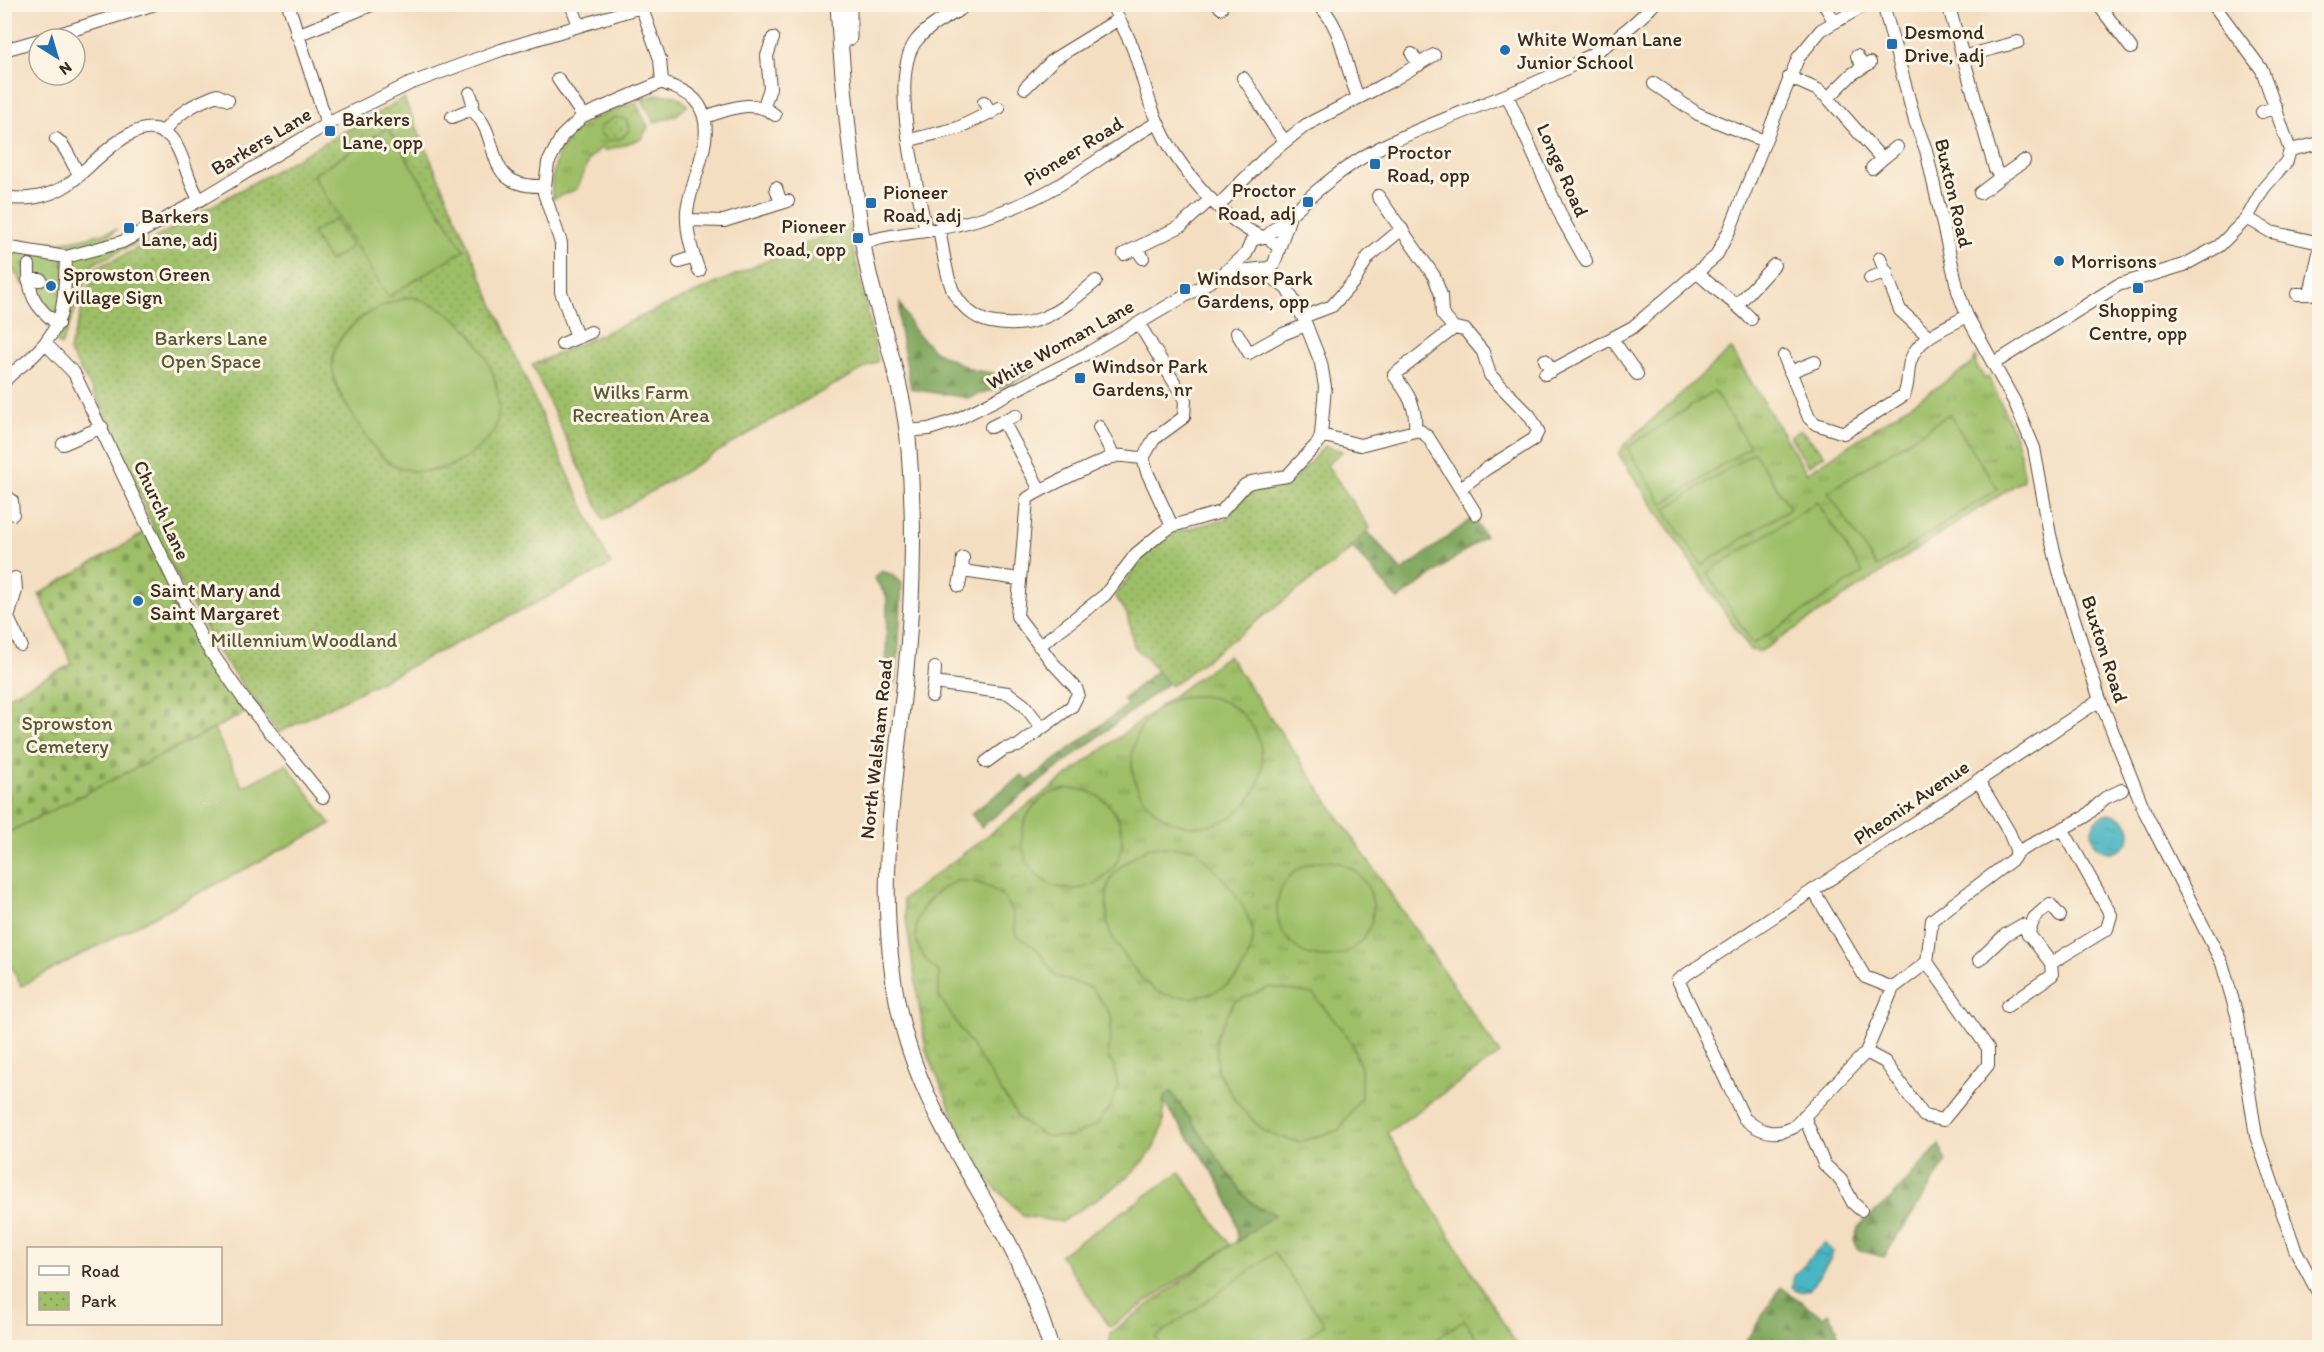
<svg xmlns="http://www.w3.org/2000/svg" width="2324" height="1352" viewBox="0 0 2324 1352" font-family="Itim,sans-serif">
	<defs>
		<pattern id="grass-tufts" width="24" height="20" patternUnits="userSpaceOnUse" patternTransform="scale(1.5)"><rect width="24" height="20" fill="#9ebf68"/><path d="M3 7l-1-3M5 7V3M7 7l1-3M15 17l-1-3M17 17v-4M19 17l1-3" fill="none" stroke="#829b55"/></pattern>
		<pattern id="forest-firs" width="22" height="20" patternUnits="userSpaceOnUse" patternTransform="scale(1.5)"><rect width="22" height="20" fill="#7ea65c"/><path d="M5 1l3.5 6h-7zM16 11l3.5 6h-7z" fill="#68874b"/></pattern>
		<pattern id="cemetery-stones" width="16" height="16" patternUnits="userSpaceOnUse" patternTransform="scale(1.5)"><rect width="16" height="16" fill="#9ebf68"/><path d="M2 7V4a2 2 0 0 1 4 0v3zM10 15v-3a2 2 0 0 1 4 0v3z" fill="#829b55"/></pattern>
		<pattern id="park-dots" width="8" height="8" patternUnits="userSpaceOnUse" patternTransform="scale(1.5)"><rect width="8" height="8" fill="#9ebf68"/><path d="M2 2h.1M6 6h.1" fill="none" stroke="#829b55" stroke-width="1.8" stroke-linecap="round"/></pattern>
		<pattern id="water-ripples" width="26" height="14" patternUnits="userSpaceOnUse" patternTransform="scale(1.5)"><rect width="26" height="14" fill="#48b6c3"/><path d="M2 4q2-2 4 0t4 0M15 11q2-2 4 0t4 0" fill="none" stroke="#3d949e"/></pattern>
	</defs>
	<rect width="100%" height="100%" fill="#fcf5e5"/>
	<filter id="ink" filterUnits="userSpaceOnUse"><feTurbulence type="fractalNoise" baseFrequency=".0167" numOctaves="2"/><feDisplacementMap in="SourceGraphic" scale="12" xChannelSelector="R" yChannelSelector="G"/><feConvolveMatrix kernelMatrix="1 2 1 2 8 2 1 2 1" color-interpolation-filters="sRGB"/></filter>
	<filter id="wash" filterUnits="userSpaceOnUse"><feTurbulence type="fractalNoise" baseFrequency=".008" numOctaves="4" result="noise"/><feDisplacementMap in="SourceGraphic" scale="24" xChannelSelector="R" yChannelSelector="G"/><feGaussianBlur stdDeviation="1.35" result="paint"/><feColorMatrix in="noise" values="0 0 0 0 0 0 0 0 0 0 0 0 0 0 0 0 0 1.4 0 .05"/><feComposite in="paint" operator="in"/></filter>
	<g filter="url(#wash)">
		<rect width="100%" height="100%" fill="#f4dec1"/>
		<path fill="url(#grass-tufts)" stroke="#6c7443" stroke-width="1.5" d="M658,94L677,96L688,105L675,116L654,122L642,99Z
			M636,102L648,127L641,139L605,151L601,148L590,158L577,189L553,199C550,188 552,177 555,166C565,125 601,115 636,102Z
			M117,229L104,241L147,238L93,264L61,346L53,339L46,311L34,285L48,283V277L33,276L24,264L23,285L5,257V238C43,249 80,241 117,229Z
			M1731,349L1807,473L1971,365L1976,357V365L1985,379L1988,377C2002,404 2025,450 2023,480L1761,651L1750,650L1619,455L1624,445Z
			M1228,655L1500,1054L1387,1133L1518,1347H1110V1333L1274,1214L1259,1208L1245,1197L1171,1092L1163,1101C1172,1163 1104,1192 1061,1222L1023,1216L976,1168L926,1050L903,899Z"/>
		<path fill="url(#forest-firs)" stroke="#5c683d" stroke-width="1.5" d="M900,303L913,329L934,351L973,370L1005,375L1033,371L1011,384L968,398L911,389L899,325Z
			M1473,518L1485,536L1398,600L1353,548L1339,559L1363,526L1402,571Z
			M882,571L893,575L902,583L897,679L890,697L882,693L886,675L887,597L874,578Z
			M1159,669L1182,672L981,827L971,814L1022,775L1028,781L1127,705L1123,699Z
			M1171,1092L1245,1197L1259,1208L1275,1214L1237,1242C1243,1202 1186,1136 1164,1103V1098Z
			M1939,1145L1947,1161L1884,1257L1859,1250L1854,1240L1859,1226L1892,1197Z
			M1781,1287L1823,1317L1828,1313L1837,1328L1838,1347H1742Z"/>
		<path fill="url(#cemetery-stones)" stroke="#6c7443" stroke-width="1.5" d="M146,532L212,669L245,713L5,834V698L72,664L39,594Z"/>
		<path fill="url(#park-dots)" stroke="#6c7443" stroke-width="1.5" fill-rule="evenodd" d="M404,98L550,435L611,565L278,733L216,649L162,548L100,403L69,351L95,268L125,255ZM411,297C425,304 442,310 456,319C475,331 501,379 497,402C496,410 488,419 484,426C479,435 473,450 465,457C447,474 412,475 392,464C376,455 367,436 357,422C349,409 337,392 334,377C323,332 375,305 411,297Z
			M615,117L627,120L629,130L622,138L609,141L600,134V127Z
			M848,225L878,361L786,411L604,520L532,365Z
			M1801,430L1825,455L1808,466L1790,436Z
			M1324,446L1342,451L1327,465L1370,528L1339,559L1171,686L1134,646L1127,614L1115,596L1140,560L1175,532L1226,519L1250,489L1296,478Z"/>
		<path fill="#9ebf68" stroke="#6c7443" stroke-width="1.5" d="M388,128L464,250L388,297L313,175Z
			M335,219L352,247L329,261L312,233Z
			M411,297C427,302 442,307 455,318C484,342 508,392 495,429C493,434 487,439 483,443C462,467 422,480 392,464C376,455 367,436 357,422C349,409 337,392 334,377C323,332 375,305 411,297Z
			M1714,391L1750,447L1663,504L1627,448Z
			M1949,414L1998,489L1877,567L1828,492Z
			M1754,452L1790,508L1702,565L1665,509Z
			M1817,502L1863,573L1753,644L1707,573Z
			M1132 761a65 65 0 1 1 130 0a65 65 0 1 1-130 0Z
			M214,729L243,787L286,764L331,824L21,986L5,953V834Z
			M1022 839a50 50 0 1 1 100 0a50 50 0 1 1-100 0Z
			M1149,847L1194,848C1217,872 1246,899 1253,933C1254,939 1251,945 1250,951C1240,990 1200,1004 1163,994C1147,990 1111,942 1108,925C1106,915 1106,892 1109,883C1116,866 1135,856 1149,847Z
			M1277 909a48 48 0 1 1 96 0a48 48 0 1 1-96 0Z
			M957,881C989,880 1018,898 1015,934L1038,950L1055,976L1092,988L1112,1017L1108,1058L1114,1066L1118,1087L1110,1108L1095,1126L1070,1137L1045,1136L1020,1120L939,996V972C898,943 916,897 957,881Z
			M1270,987L1313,994L1350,1040L1361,1068V1097L1339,1130L1299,1142L1265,1132L1239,1106L1217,1070L1216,1037L1234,1002Z
			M1180,1172L1230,1245L1110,1327L1060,1255Z
			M1274,1253L1325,1324L1293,1347H1163L1155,1338Z
			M1464,1320L1483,1347H1424Z"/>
		<path fill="url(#water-ripples)" stroke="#427070" stroke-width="1.5" d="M2092 833a19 19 0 1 1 38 0a19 19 0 1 1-38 0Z
			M1824,1243L1833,1252L1831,1258L1809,1290L1800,1292L1792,1287L1794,1275Z"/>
	</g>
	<g filter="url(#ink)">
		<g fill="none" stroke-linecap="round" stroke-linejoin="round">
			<g stroke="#574536" stroke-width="14">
				<path id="minor" d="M288,4L327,124
					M571,4L579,25
					M1112,4C1118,19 1126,32 1132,46C1142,71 1146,97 1157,121C1174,162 1219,218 1260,236
					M1218,4L1221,8
					M1318,4C1344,28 1344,66 1358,97
					M1824,4L1834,21
					M1883,4L1915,121L1926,150L1958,291L1967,316L2015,403L2034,448L2050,535L2060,575L2100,700L2145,812L2222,963L2237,1015L2256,1136L2295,1249L2320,1296
					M1948,4L1995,169L2001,177L2024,161
					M2098,4L2131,48
					M641,6L660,59L662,82C673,88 686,90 695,100C722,130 690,178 687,212C686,233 692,252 699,271
					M297,35L374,4
					M43,39L155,4
					M4,50L39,40
					M1412,54L1419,65
					M1857,56L1863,66
					M1962,57L2018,42
					M1789,77L1818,90L1828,98L1882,159L1897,147
					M1243,78C1259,98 1268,122 1285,141
					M558,79L583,116
					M1654,84L1698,114L1764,141
					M1025,88L1054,59L1119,19
					M470,93L473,103L471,109C505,138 479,188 543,186
					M1507,95L1563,220L1586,261
					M1828,98L1852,74L1870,63
					M984,102L991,113
					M764,106L770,88L767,56L773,38
					M2262,112L2276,107
					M452,117L471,109
					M704,117C728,110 754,97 775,115
					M163,133C178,112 194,104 217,95L228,100
					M56,139C67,146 71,164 80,175
					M910,140L958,128L999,108
					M2290,150L2320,143
					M1872,168L1882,159
					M776,188L781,203
					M1980,193L2001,177
					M1378,196L1434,276L1441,295L1442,314L1454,328
					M4,197C25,201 49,197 67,185C91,169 138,106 170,137C184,151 187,183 200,200
					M1218,206L1268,155L1306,125L1391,81L1434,55
					M2247,218L2271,232L2320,243
					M687,220L724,221L788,201
					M939,228C943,249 945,272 953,291C961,306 974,318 990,322C1037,332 1062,309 1096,281
					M926,231C918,187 888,77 916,41C927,27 945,18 961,9
					M1267,236C1303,203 1337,169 1381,147C1474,100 1581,83 1654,4
					M863,243C883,236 905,234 926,231C960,225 996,216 1028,201C1074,181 1112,147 1157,123
					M4,247L66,257L122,242L200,200L327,124L409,84L501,50L650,4
					M1136,248L1143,258
					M1124,254L1181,226L1211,199
					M1880,258L1900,310L1928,336
					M679,262L694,257
					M29,265C28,294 34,307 58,324
					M1228,272L1269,268L1274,264L1289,219
					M1698,273C1714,290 1735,301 1751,319
					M1870,278L1887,272
					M28,280H41
					M2297,294H2310L2320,248
					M1738,304L1774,265
					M1303,317L1332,306L1355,280L1368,257L1402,229
					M1139,324L1185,400L1184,417L1154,439L1143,458L1147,472L1172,526
					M1237,333L1249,353L1283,334L1306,325
					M577,337L561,292V243L544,193L548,163L562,136L583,116L662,82
					M1612,339L1637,374
					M45,343L74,373L202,639L245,701L323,797
					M562,344L591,332
					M1784,356L1809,418L1816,424L1844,433L1904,395C1909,385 1907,373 1910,362C1918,336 1946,328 1967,316
					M1545,360L1552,371
					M1993,364L2118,285L2184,265L2219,246L2247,218L2263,189L2287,161L2290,150L2262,70L2213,4
					M1790,372L1815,362
					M1545,374L1633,327L1716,256L1730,229L1798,58L1821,30L1867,4
					M4,382C13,370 26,364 36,353C67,322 64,298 66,257
					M1003,421L1016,415
					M991,427L1003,421L1040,490
					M1099,427L1114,457
					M1415,429C1417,406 1407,392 1394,375L1454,328L1465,330L1483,352L1490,375L1530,416L1538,431L1534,439L1486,469L1461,488
					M907,431L929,429L954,421L1088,353L1224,273L1246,254L1252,240L1267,236L1279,248
					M1321,435L1360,445L1419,430L1428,437L1476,514
					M63,444L102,427
					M4,493L12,501L13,514
					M962,571L963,558
					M15,578L16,590L8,618L21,645
					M959,586L962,571L1019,579
					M1039,646L1105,595L1136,554L1160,534L1172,526L1221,512L1245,485L1251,482L1287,476L1318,443L1321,435L1325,387L1321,363L1303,317L1287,289L1262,269
					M934,683L935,668
					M932,696L934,683L1008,693L1024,705L1042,728
					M2100,700L1678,980L1744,1118C1759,1132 1775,1137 1794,1127L1866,1052L1893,988L1927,962L1932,920L2013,859L2017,852L2085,817L2105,798L2122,790
					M986,762L1004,749L1018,746L1026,740L1072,706L1078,694L1076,688L1051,661L1017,616L1027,499C1032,493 1105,459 1115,456C1124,455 1134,458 1143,458
					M1978,780L2009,832L2017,852
					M1813,890L1865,977L1893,988
					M2028,935L2034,918L2050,904L2060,916
					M1979,960L2005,935L2022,925L2051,963L2052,975L2007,1006
					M2051,963L2107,929L2111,915L2063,830
					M1866,1052L1885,1062L1924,1116L1943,1120L1988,1065V1048L1927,962
					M1804,1116L1824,1164L1841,1180L1853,1203L1861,1210"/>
			</g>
			<g stroke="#574536" stroke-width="17">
				<path id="major" d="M838,4C841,61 846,115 853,171C857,205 861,240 869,274C883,333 905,389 909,450C915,526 913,604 905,680C893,793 874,906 901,1019C920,1100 966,1167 1006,1238C1025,1273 1039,1310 1051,1348
					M849,38V4"/>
			</g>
			<use href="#minor" stroke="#fff" stroke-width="12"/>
			<use href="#major" stroke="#fff" stroke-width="15"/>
		</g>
	</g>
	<g fill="#1f6fb2" stroke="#fcf5e5" stroke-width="2">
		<rect x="1886" y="38" width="12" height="12" rx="3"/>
		<circle cx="1505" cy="50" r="6"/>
		<rect x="324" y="125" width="12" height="12" rx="3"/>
		<rect x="1369" y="158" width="12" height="12" rx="3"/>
		<rect x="1302" y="196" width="12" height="12" rx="3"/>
		<rect x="865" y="197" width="12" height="12" rx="3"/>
		<rect x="123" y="222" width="12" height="12" rx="3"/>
		<rect x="852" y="232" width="12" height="12" rx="3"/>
		<circle cx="2059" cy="261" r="6"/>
		<circle cx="51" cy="286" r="6"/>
		<rect x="2132" y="282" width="12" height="12" rx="3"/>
		<rect x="1179" y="283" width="12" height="12" rx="3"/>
		<rect x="1074" y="372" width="12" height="12" rx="3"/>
		<circle cx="138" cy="601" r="6"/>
	</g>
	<g text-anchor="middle" stroke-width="6" stroke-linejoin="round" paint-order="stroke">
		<g font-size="20" fill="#3b2a1e" stroke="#fcf5e5" text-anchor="start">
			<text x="1904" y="39">Desmond<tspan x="1904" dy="23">Drive, adj</tspan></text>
			<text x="1517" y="46">White Woman Lane<tspan x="1517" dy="23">Junior School</tspan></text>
			<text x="342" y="126">Barkers<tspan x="342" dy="23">Lane, opp</tspan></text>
			<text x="1387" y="159">Proctor<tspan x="1387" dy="23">Road, opp</tspan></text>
			<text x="1296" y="197" text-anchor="end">Proctor<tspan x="1296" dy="23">Road, adj</tspan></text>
			<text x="883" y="199">Pioneer<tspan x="883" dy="23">Road, adj</tspan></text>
			<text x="141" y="223">Barkers<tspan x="141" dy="23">Lane, adj</tspan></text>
			<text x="846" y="233" text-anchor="end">Pioneer<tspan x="846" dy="23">Road, opp</tspan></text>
			<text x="2071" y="268">Morrisons</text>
			<text x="63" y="281">Sprowston Green<tspan x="63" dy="23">Village Sign</tspan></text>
			<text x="1197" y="285">Windsor Park<tspan x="1197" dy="23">Gardens, opp</tspan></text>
			<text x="2138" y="317" text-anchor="middle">Shopping<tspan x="2138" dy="23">Centre, opp</tspan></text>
			<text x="1092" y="373">Windsor Park<tspan x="1092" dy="23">Gardens, nr</tspan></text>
			<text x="150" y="597">Saint Mary and<tspan x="150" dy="23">Saint Margaret</tspan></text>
		</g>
		<g font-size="20" fill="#3b2a1e" stroke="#fcf5e5">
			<text transform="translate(261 141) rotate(-31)" y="7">Barkers Lane</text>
			<text transform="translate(1073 151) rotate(-32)" y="7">Pioneer Road</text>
			<text transform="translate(1563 170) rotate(66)" y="7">Longe Road</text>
			<text transform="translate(1954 193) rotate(77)" y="7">Buxton Road</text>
			<text transform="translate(1060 344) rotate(-29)" y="7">White Woman Lane</text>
			<text transform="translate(162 510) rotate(65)" y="7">Church Lane</text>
			<text transform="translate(2105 649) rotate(72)" y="7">Buxton Road</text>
			<text transform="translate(876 749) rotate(-84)" y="7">North Walsham Road</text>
			<text transform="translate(1911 802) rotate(-34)" y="7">Pheonix Avenue</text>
		</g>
		<g font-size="20" fill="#595734" stroke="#fcf5e5">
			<text x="211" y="345">Barkers Lane<tspan x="211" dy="23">Open Space</tspan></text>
			<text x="641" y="399">Wilks Farm<tspan x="641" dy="23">Recreation Area</tspan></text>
			<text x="304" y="647">Millennium Woodland</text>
			<text x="67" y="730">Sprowston<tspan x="67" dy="23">Cemetery</tspan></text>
		</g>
	</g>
	<rect width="2324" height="1352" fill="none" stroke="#fcf5e5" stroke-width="24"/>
	<rect x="27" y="1247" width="195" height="78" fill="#fcf5e5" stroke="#afa495" stroke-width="1.5"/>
	<rect x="39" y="1266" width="30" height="9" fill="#ffffff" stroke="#afa495" stroke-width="1.5"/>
	<text x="81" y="1277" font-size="18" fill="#3b2a1e">Road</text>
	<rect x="39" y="1292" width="30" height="18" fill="url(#park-dots)" stroke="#afa495" stroke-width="1.5"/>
	<text x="81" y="1307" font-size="18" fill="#3b2a1e">Park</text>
	<g transform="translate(57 57) rotate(143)"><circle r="28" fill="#fcf5e5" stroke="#afa495" stroke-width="1.5"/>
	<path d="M0-4.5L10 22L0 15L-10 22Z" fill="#1f6fb2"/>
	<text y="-9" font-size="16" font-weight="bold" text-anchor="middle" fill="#3b2a1e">N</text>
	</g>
</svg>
